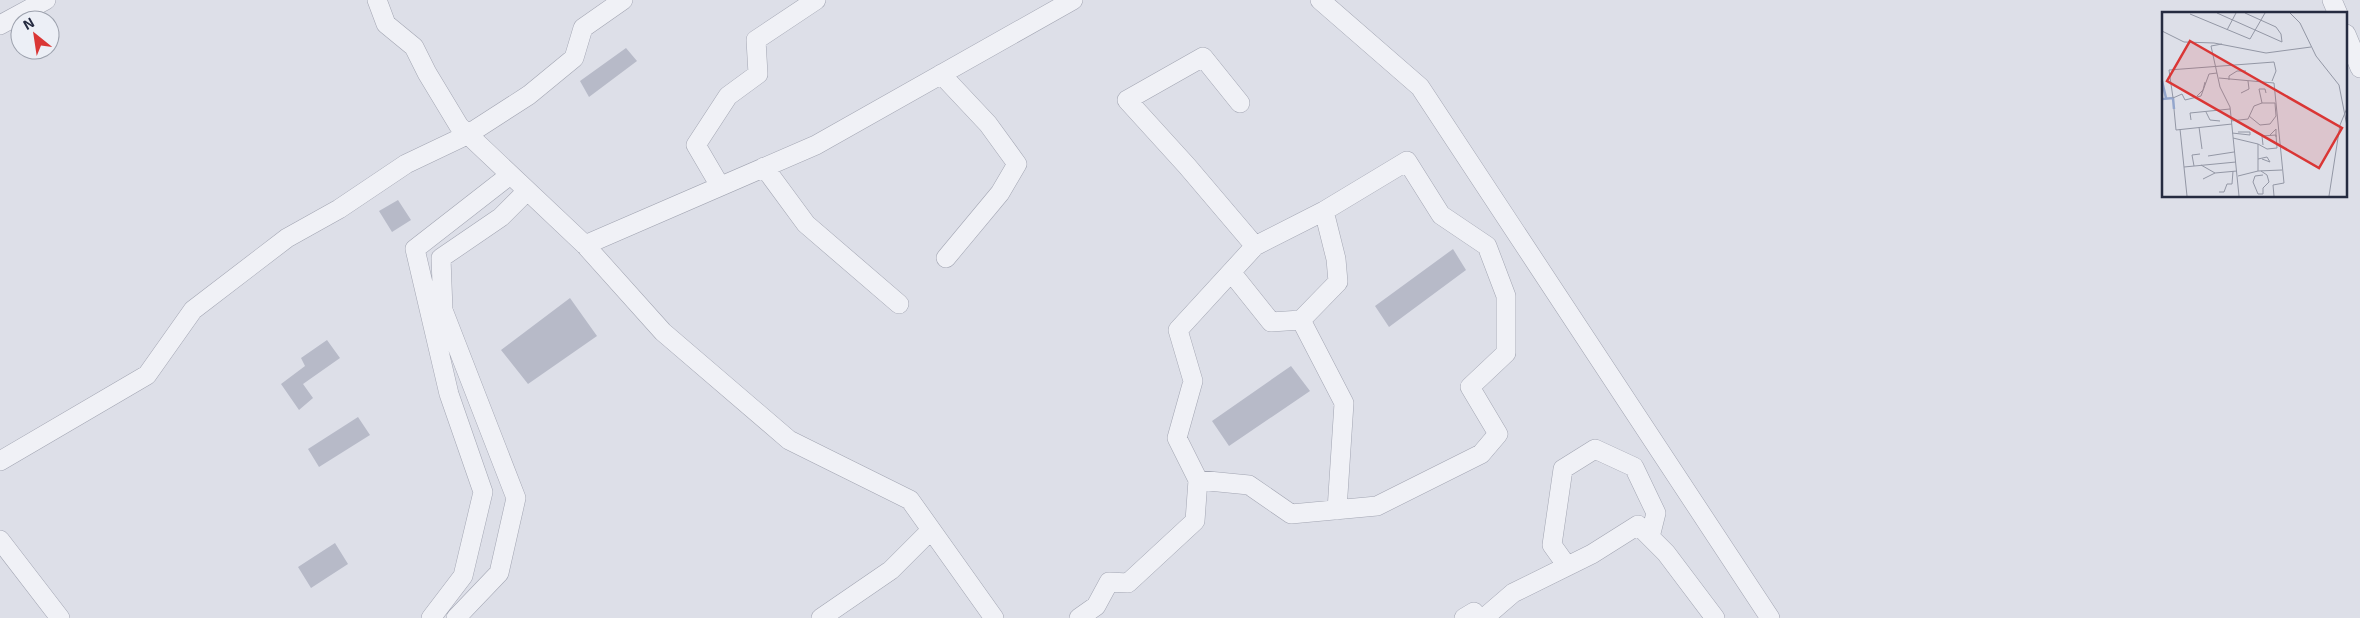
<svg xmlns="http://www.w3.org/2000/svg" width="2360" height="618" viewBox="0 0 2360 618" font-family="'Exo 2',sans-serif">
	<rect width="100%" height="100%" fill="#dddfe8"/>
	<path fill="#b7bac8" d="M626,48L637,61L589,97L580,81Z
		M398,200L411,220L392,232L379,211Z
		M1453,249L1466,270L1389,327L1375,306Z
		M570,298L597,336L528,384L501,350Z
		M327,340L340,358L303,384L313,398L299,410L281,384L305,366L301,358Z
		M1291,366L1310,391L1229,446L1212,421Z
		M358,417L370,435L319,467L308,449Z
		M335,543L348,564L311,588L298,567Z"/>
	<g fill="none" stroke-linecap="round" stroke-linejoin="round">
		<g stroke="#a2a5b2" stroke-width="20">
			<path id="minor" d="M377,0L386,24L414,47L427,73L459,126L585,245L663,332L789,440L910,500L994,618
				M1320,0L1420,87L1770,618
				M2332,0L2338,14
				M0,25L46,0
				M2346,34L2360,68
				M941,74L988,124L1017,164L1000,193L946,258
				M764,167L806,224L899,304
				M720,186L696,145L728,96L758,74L756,40L816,0
				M585,245L816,145L1073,0
				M1231,272L1271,322L1301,320L1338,282L1336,259L1324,211
				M1301,320L1344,403L1337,510
				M0,461L147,375L193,310L287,238L339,209L406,164L467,135L529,95L574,58L583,28L623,0
				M1198,480L1249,485L1291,514L1377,506L1481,454L1498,434L1470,387L1506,353V296L1487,246L1441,215L1407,161L1324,211L1255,246
				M0,540L60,618
				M1567,566L1552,545L1563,469L1595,449L1634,467L1656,513L1650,537
				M431,618L463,576L483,492L449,394L415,249L510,175
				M456,618L499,573L516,498L443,310L441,258L501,217L527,191
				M821,618L891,570L931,530
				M1079,618L1096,606L1109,582L1128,583L1195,521L1198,480L1177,438L1193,381L1178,330L1255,246L1187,166L1127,100L1203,57L1240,103
				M1464,618L1474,612L1478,618
				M1484,618L1513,593L1592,554L1638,525L1666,553L1715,618"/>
		</g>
		<use href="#minor" stroke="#f0f1f6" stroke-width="19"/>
	</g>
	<g transform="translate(2162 12)">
		<rect width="185" height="185" fill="#dddfe8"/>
		<path fill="none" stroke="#94a6cc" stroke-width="2.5" d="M0,69L4,86M0,87L11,86L12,97"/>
		<path fill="none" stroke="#9397a5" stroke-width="1" d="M55,1L120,30L119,22L114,15L83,1M128,1L138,11L154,44L177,73L185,114M28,2L88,27L103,1M65,18L74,1M0,19L22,30L52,31L104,41L149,35M60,32L49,34L58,75L68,95L77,184M55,61L47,62L39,84L23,88L20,82L11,86L7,58L112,50L114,59L110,69M57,66L112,71L122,171L111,173L112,184M67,68V64L75,59H84M79,81L87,77L86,69M35,84L41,78L43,70M12,97L14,118L70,112M44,100L48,108L58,109M87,104L98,113L108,112L114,104L113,91H100M29,108L28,101L68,97M69,109L86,107L92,94L100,91L97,77H103L104,81M37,115L40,137M18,117L25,184M70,121L88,123V120H76M108,123L114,117V125M71,126L96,132V159L120,158M96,132L105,137L115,136L114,123L100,124L101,133M46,144L72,140M96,147L105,145L108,150L100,147M39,153L53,161M32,154L30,143L38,142M22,155L74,150M99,159L105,163L107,170L101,176V182H96L91,170L93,164L101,163M76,164L96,159M41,167L53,161L75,159M57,180H62L65,172H70L71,159M167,184L178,113L185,96"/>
		<path fill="#da3635" fill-opacity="0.15" stroke="#da3635" stroke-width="2.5" d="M28,29L180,116L157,156L5,69Z"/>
		<rect width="185" height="185" fill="none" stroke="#252b40" stroke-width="2.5"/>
	</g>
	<g transform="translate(35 35) rotate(330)"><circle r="24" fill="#eceff6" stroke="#9ca1ad"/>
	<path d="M0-4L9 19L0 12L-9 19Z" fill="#da3635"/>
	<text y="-8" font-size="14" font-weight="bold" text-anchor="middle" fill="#252b40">N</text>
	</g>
</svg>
